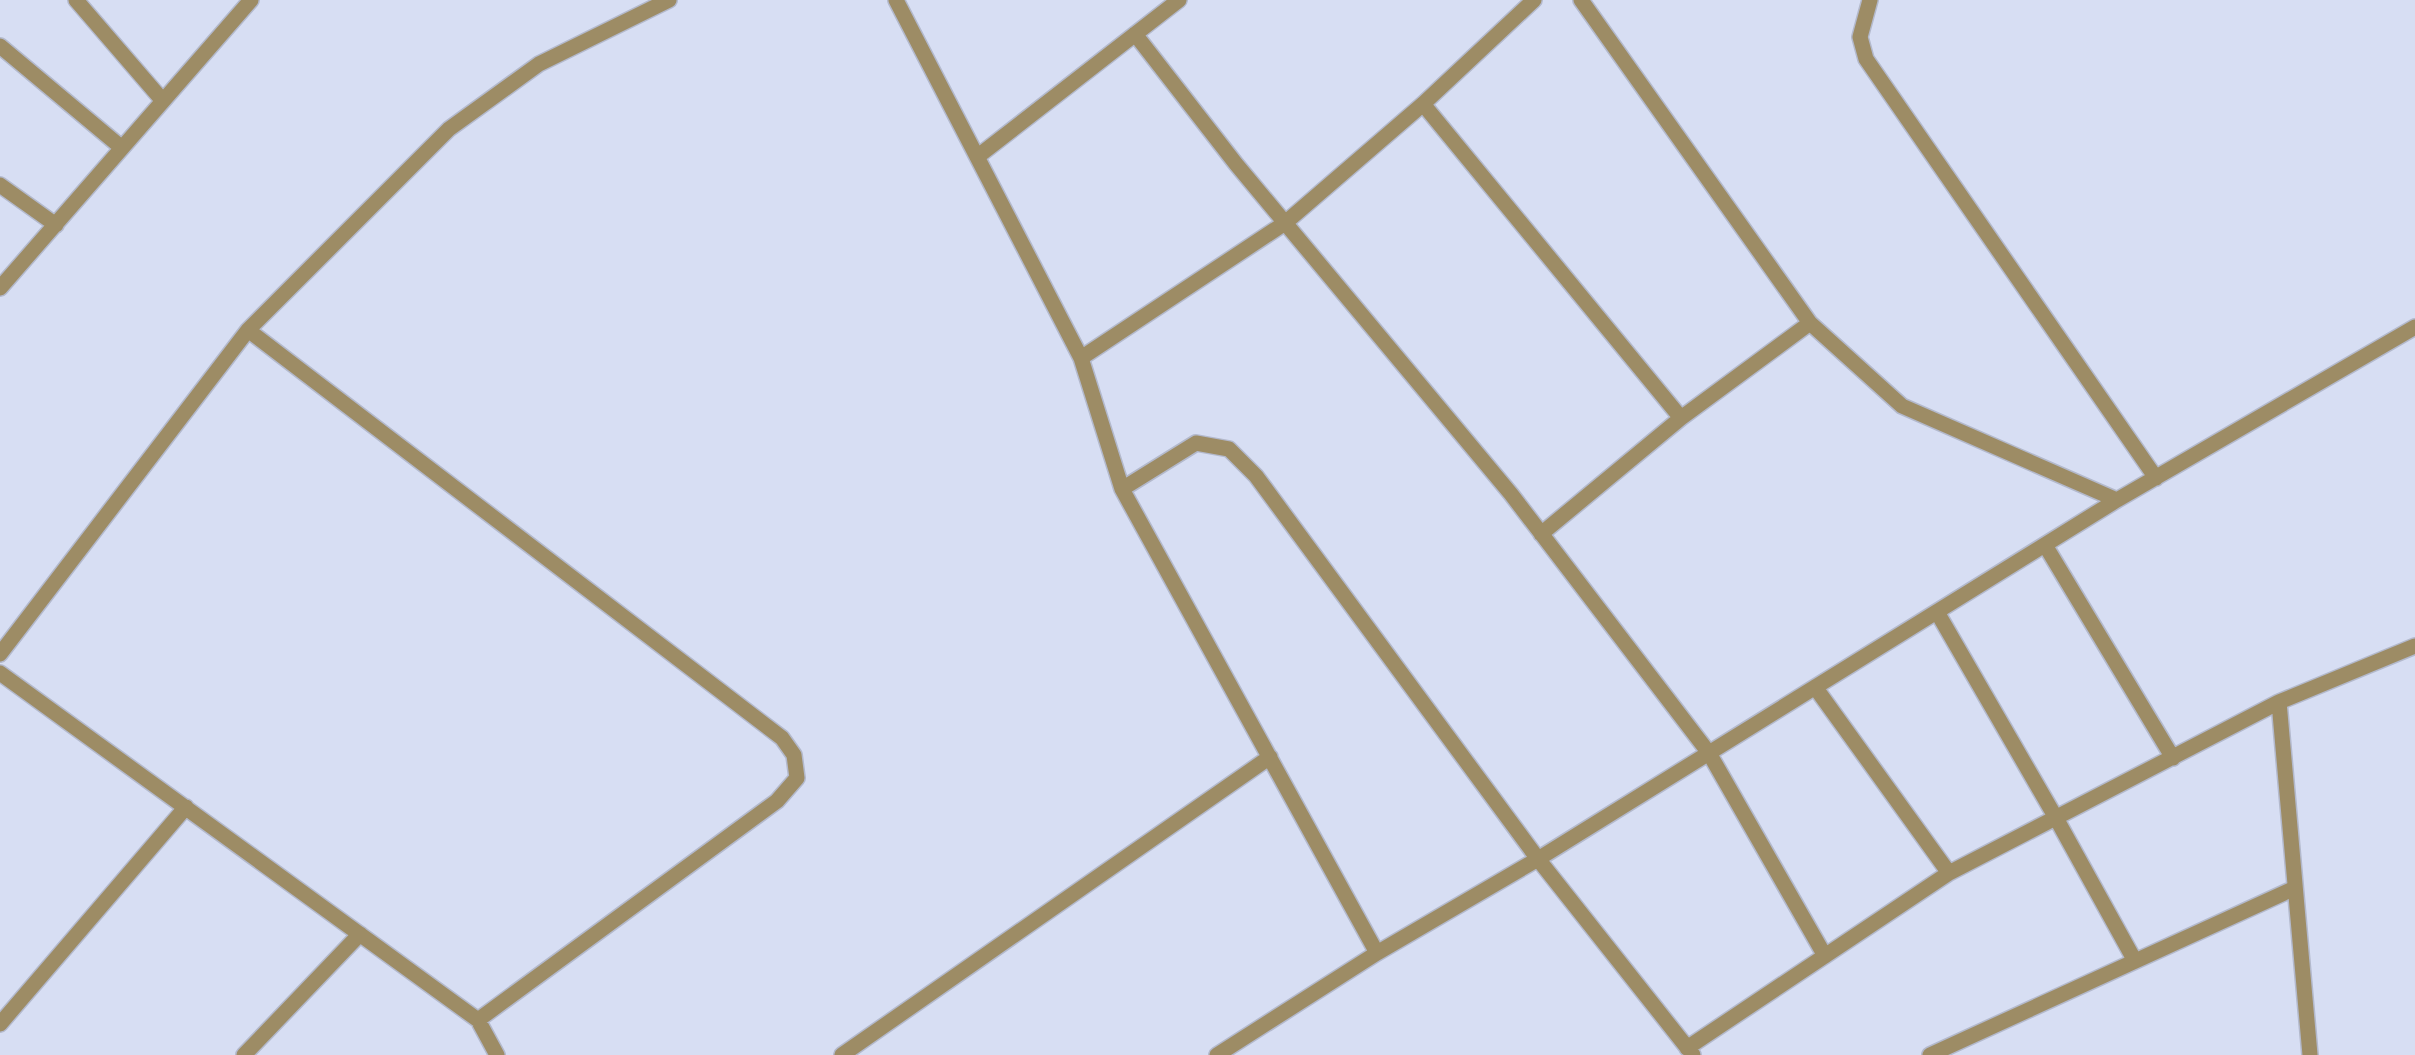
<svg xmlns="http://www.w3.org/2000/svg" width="2415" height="1055" viewBox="0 0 2415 1055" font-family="Merriweather,serif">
	<rect width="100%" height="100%" fill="#d7def3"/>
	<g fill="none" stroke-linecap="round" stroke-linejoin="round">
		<g stroke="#b3b9cc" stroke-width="18">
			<path id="street" d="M76,0L163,101
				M896,0L1081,358L1122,489L1377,953
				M1581,0L1810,323
				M1870,0L1860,37L1866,59L2156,478
				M1135,34L1236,164L1511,494L1709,753L1825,956
				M0,46L122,148
				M1423,104L1681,418L1810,323L1902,406L2117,500
				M977,157L1179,0
				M0,185L56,225
				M0,288L251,0
				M248,330L782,738L794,755L797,778L777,801L478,1020
				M1081,358L1285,223L1423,104L1534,0
				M1122,489L1196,443L1229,449L1256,476L1538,859L1693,1055
				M1541,534L1681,418
				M2045,545L2173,758
				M1937,612L2056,818L2135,961
				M0,654L248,330L449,129L539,64L669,0
				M0,673L478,1020L497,1055
				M1815,687L1949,873
				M2279,702L2310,1055
				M0,1024L186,807
				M1687,1048L1949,873L2279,702L2415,646
				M244,1055L360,934
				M842,1055L1270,757
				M1217,1055L1377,953L1538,859L2117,500L2415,327
				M1930,1055L2295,888"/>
		</g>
		<use href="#street" stroke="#9d8c65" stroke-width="15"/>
	</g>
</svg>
